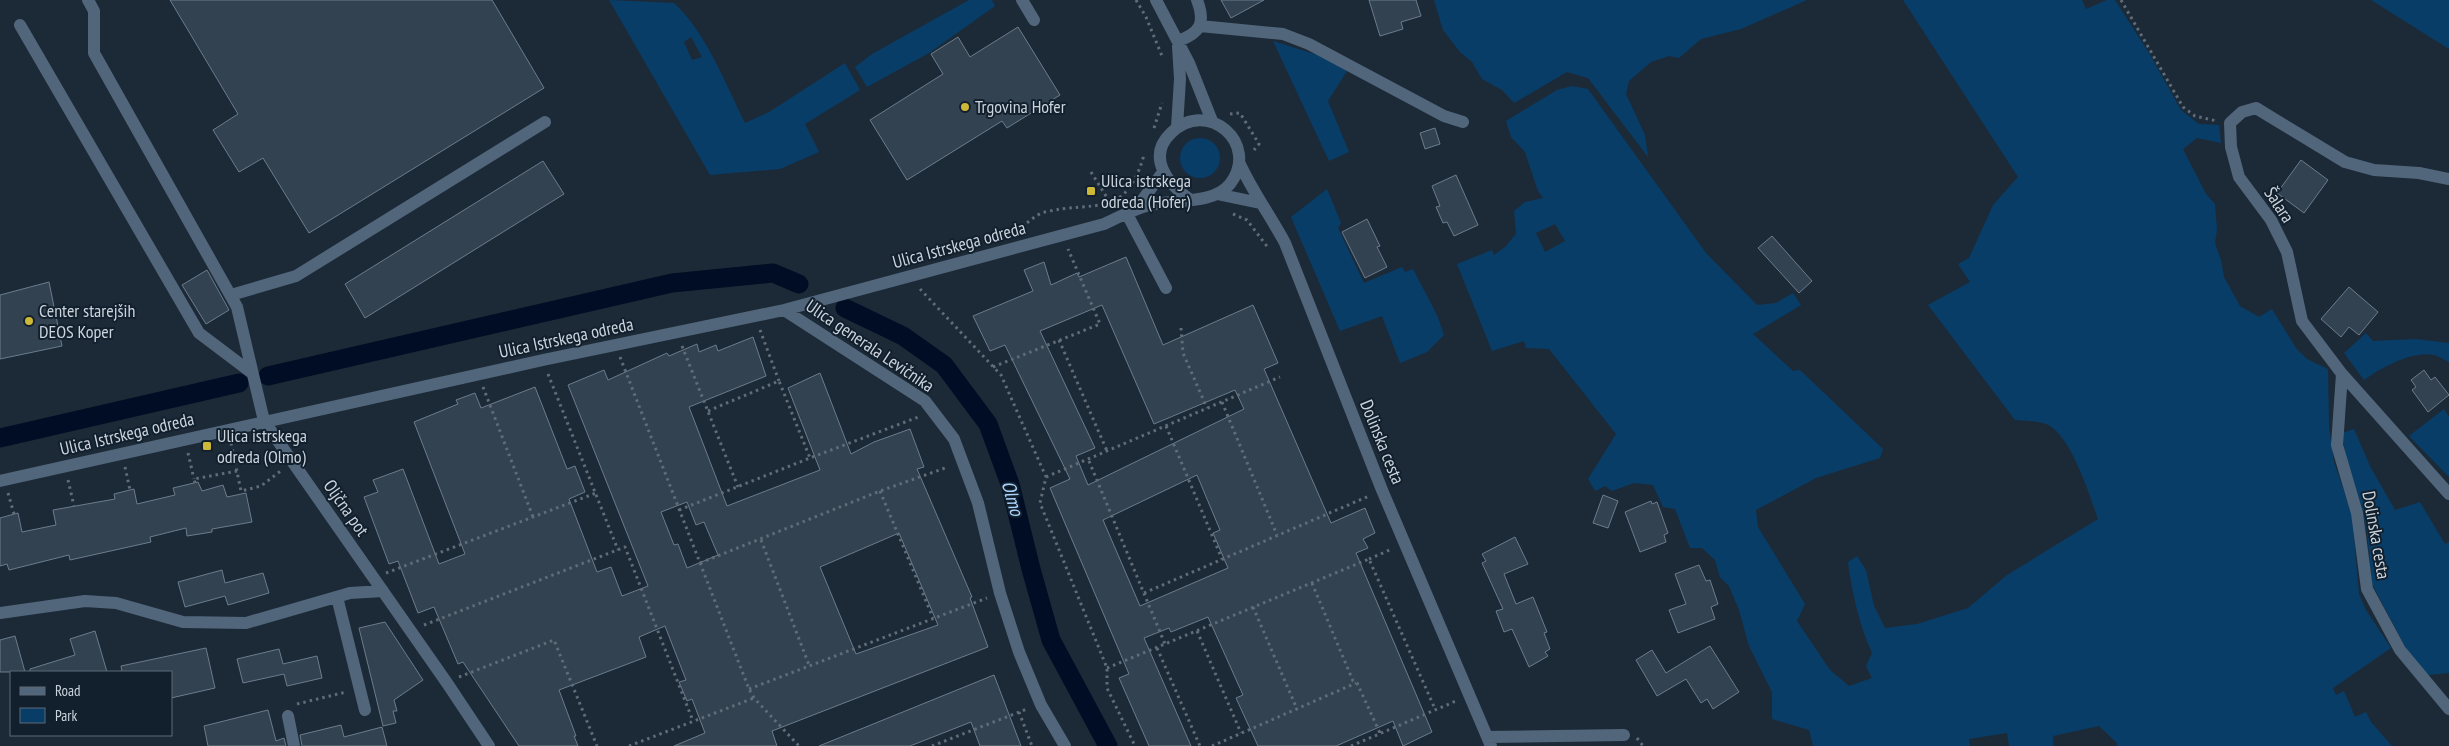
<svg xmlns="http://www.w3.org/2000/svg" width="2449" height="746" viewBox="0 0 2449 746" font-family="'PT Sans Narrow',sans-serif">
	<rect width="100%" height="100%" fill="#1c2a38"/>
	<path fill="#083d68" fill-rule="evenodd" d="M609,0L674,3C706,32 726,85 745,123L769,112L845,63L860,90L805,124L819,152L780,169L710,175ZM691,37L702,57L692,60L684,42Z
		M969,0H992L995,6L929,53L867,87L855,67L872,54Z
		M1434,0H1807L1741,29L1701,39L1679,58L1669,56L1651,62L1629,81L1626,94L1645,135L1648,157L1588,78L1567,72L1514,103L1502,90L1482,79L1472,62L1460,52L1443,30Z
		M1903,0H2082L2086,9L2107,0H2115L2149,53L2181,110L2199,124L2219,125L2221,143L2197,138L2183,149L2206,194L2215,204L2217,230L2215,243L2221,260L2224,277L2240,306L2259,317L2272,309L2296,348L2307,359L2328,369L2329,427L2334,462L2352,514L2359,594L2366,610L2391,648L2333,688L2336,695L2344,691L2355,717L2366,712L2371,722L2392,746H2117V743L2099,726L2053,736V746H2009L2007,733L1969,739L1970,746H1813L1809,730L1772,719V692L1749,646L1739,610L1729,586L1720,577L1715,560L1702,548H1690L1675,509L1663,507L1653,485L1634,483L1612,491L1605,486L1595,491L1588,479L1616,434L1549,349L1526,348L1524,341L1492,351L1457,264L1492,250L1494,255L1505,247L1516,234L1514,211L1525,202L1543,198L1538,191L1525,152L1511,137L1506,121L1557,90L1572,86L1588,89L1706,253L1757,305L1776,303L1793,293L1801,305L1753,334L1793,371L1800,370L1883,449L1880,458L1816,478L1756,510L1758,527L1805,604L1797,621L1830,670L1849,686L1872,678L1866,666L1872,653C1859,624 1852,593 1848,562L1857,556L1866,570L1874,606L1885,628L1917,624L1968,608L2007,575L2098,519C2089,494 2073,441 2050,426C2042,421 2025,421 2015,420L1928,305L1970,282L1958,264L1969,258L1993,205L2018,177ZM1555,224L1565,241L1545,252L1536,233Z
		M2371,0H2449V49Z
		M1273,41L1327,58L1347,71L1328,101L1349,152L1329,161Z
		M1180 158a20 20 0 1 1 40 0a20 20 0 1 1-40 0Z
		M1327,189L1341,223L1338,228L1364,283L1402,267L1405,272L1413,269L1437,315L1444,335L1427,352L1400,363L1382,316L1340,331L1291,217Z
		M2366,333L2373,341L2416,339L2449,343V362C2444,360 2439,356 2434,355C2413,350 2380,368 2364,380L2344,353Z
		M2444,409L2449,417V477L2409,436Z
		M2354,429L2370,466L2395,510L2420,502L2445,544L2449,542V673L2427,675L2411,658L2372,584L2367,532L2362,509L2346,457L2342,433Z"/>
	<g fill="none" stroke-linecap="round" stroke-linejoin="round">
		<path stroke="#000d24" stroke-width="19" d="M845,308L903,336L944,365L988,424L1010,484L1031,569L1051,640L1108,746
			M268,376L672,283L773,273L799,284
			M0,438L239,383"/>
	</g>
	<path fill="#334251" stroke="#6b7c8d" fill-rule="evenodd" d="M170,0H492L544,88L309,233L263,158L239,172L213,130L238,114Z
		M1221,0H1264L1231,18Z
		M1369,0H1416L1421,16L1401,22L1403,29L1380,36Z
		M1018,27L1060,95L1007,128L1002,121L907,180L870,120L943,74L931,54L958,37L970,57Z
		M1435,128L1440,144L1425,149L1420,133Z
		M2301,160L2328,180L2304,213L2277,193Z
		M543,161L564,194L365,318L345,284Z
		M1456,175L1478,225L1454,236L1447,222L1443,223L1436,207L1440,206L1432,186Z
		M1367,219L1380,246L1377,247L1387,267L1365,278L1342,232Z
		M1772,236L1812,281L1799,293L1758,248Z
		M1126,257L1163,345L1253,305L1278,363L1264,369L1331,523L1365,508L1375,533L1363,539L1368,548L1356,553L1432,732L1403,746L1393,721L1336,746H1258L1236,698L1243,695L1208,617L1171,632L1169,628L1144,638L1191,746H1149L1119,678L1129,674L1050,488L1070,479L1005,345L990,351L973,316L1033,291L1024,270L1044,262L1051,285L1077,273L1079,277ZM1102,305L1154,424L1235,390L1244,409L1088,485L1076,456L1095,448L1040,331ZM1197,475L1220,530L1213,533L1228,568L1140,606L1103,520Z
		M207,270L229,310L206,324L182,285Z
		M49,282L62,346L0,359V295Z
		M2349,287L2378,312L2359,335L2349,327L2341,337L2321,319Z
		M753,337L766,376L689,407L727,506L820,470L788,388L820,373L851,454L874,442L910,429L924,467L917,469L972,597L970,598L988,647L772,731L777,746H674L705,733L692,699L687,701L679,682L686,680L665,626L639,637L646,657L559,690L576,736H574L578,746H519L463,662L458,664L434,607L418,613L398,561L389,564L364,497L378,492L373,480L403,469L439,564L465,554L414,422L458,404L456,400L475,393L481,408L535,387L567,469L575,466L585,492L569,499L597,572L611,567L622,596L648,586L568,385L604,370L608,380L667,353L669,356L697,344L699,352L716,345L718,351ZM687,502L696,525L704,522L718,555L687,568L678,544L674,545L661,512ZM899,533L938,625L856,654L820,567Z
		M2424,370L2431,380L2435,377L2449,395L2428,412L2412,390L2416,387L2411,380Z
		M198,482L202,491L223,485L227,497L246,493L252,522L212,529V532L187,536L186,528L150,537L151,542L70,560L69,555L9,570L7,564L0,566V518L18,513L22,532L56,525L53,510L115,499L114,494L134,489L137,504L175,495L173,488Z
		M1603,495L1618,501L1608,528L1593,523Z
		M1651,501L1652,504L1657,502L1668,533L1664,535L1666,542L1640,552L1625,512Z
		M1515,537L1528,564L1504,574L1516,604L1533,597L1547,632L1544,633L1550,649L1545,652L1548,656L1529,667L1512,629L1504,632L1496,611L1503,609L1482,563L1486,561L1482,554Z
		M1699,565L1706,581L1710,580L1718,604L1711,607L1715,619L1678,633L1669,610L1686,604L1675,574Z
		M222,570L225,583L263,573L269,593L228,605L225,596L185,607L178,582Z
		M385,622L423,680L394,700L397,711H393L396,723L383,726L359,628Z
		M95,631L107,672H30V669L75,655L70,639Z
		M15,636L25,672H0V640Z
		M1710,646L1739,692L1713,709L1707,699L1701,703L1686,679L1657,696L1636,660L1652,650L1666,673Z
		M206,648L215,688L171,698V672H122L121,666Z
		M279,649L283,664L317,656L322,678L287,686L284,674L243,683L237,659Z
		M994,675L1021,746H980L971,722L910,746H819Z
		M268,710L276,741L284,738L286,746H208L204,726Z
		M341,725L344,737L382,727L387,746H302L300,735Z"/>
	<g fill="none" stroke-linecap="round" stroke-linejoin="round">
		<path stroke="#606c78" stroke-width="3" stroke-dasharray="2.5 4" stroke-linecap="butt" d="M1136,0L1146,17L1162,56
			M2121,0L2183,107L2195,116L2217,121
			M1230,114L1240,113L1259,144L1254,150
			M1154,128L1162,103
			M1091,172L1111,204
			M1233,214L1247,220L1269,249
			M1017,231C1025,225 1036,214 1045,212C1096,200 1125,220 1144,155
			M920,289L1001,375L1046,477L1040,503L1107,668V688L1135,746
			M1181,328L1183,353L1207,408
			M760,330L779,381
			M1059,340L1107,451
			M682,346L738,487
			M620,357L749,689L754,698L799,746
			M993,367L1100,324L1068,249
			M548,374L618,550
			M483,387L533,517
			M1222,402L1277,535
			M708,411L779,381L810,458
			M1166,426L1222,559
			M231,443L241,491L261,486L282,470
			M188,453L194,479
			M1089,461L1165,644
			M125,467L130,490
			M1046,477L1280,377
			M68,480L74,506
			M195,483L194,479L237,471
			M880,491L933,618
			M8,493L14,514
			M679,510L810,458L921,416
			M761,540L809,665
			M1369,559L1392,549
			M700,563L880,491L948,467
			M386,573L596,493
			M1312,583L1353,681L1357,683L1380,733
			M1144,593L1369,496
			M1253,607L1297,709
			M424,625L625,547L693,721
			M1197,631L1241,733
			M1157,648L1200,746
			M1107,668L1369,559L1435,709
			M459,677L554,640L597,746
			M749,689L987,598
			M297,704L346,692
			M1019,712L1032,746
			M1637,738L1643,746
			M629,746L754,698
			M932,746L1027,709
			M1212,746L1356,683
			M1351,746L1456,701"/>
		<path stroke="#52667b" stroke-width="12" d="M88,0L94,11V53L237,307L264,421L447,683L489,746
			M1022,0L1034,20
			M1156,0L1189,63L1212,121
			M20,25L199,333L252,373
			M1200,26L1283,34L1309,44L1444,116L1463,122
			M1178,41C1200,33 1206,24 1197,0
			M1177,127L1180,79L1178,46
			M1239,162C1252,191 1270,215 1285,243L1382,490L1491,746
			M2449,179L2419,173L2374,170L2345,162L2256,108L2242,112L2230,123L2231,147L2239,177L2271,220L2287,252L2302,321L2342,374L2449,494
			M1217,194L1260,203
			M1135,210L1163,172
			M1127,214L1166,288
			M231,295L296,276L545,122
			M784,310L925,401L954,439L978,503L1000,593L1019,652L1041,705L1065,746
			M2342,374L2337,445L2357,513L2367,589L2400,650L2449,709
			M0,481L543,360L784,310L1104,224C1119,217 1134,209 1150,205C1174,199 1213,205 1230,184C1261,144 1207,97 1171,133C1146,157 1168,184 1189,199
			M337,597L365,710
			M0,613L85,601L116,603L183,622L246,623L350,593L383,591
			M288,716L294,746
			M1487,737L1624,735"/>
	</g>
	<g fill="#ceb837" stroke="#12202e" stroke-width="2">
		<circle cx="965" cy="107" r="5"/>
		<rect x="1086" y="186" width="10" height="10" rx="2.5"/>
		<circle cx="29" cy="321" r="5"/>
		<rect x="202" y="441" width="10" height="10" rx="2.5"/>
	</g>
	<g text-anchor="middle" stroke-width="4" stroke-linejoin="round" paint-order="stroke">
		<g font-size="18" fill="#cbd4dd" stroke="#12202e" text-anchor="start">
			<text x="975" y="113">Trgovina Hofer</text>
			<text x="1101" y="187">Ulica istrskega<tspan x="1101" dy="21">odreda (Hofer)</tspan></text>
			<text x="39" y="317">Center starejših<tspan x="39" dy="21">DEOS Koper</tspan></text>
			<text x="217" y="442">Ulica istrskega<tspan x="217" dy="21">odreda (Olmo)</tspan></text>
		</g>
		<g font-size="18" fill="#cbd4dd" stroke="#12202e">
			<text transform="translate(2279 205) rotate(57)" y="6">Šalara</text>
			<text transform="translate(959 245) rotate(-15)" y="6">Ulica Istrskega odreda</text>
			<text transform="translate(566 338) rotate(-12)" y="6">Ulica Istrskega odreda</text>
			<text transform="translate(870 346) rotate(34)" y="6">Ulica generala Levičnika</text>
			<text transform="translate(127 434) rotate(-13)" y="6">Ulica Istrskega odreda</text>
			<text transform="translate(1382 442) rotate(68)" y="6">Dolinska cesta</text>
			<text transform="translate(346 508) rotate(55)" y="6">Oljčna pot</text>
			<text transform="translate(2376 535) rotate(80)" y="6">Dolinska cesta</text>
		</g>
		<g font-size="19" font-style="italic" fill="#aad3fe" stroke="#12202e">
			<text transform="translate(1013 498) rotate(74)" y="7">Olmo</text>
		</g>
	</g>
	<rect x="10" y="671" width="162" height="65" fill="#12202e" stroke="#5c6874"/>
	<rect x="20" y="687" width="25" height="8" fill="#52667b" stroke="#5c6874"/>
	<text x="55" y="696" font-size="15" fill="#cbd4dd">Road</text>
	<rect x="20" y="708" width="25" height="15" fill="#083d68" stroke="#5c6874"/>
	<text x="55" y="721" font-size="15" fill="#cbd4dd">Park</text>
</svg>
